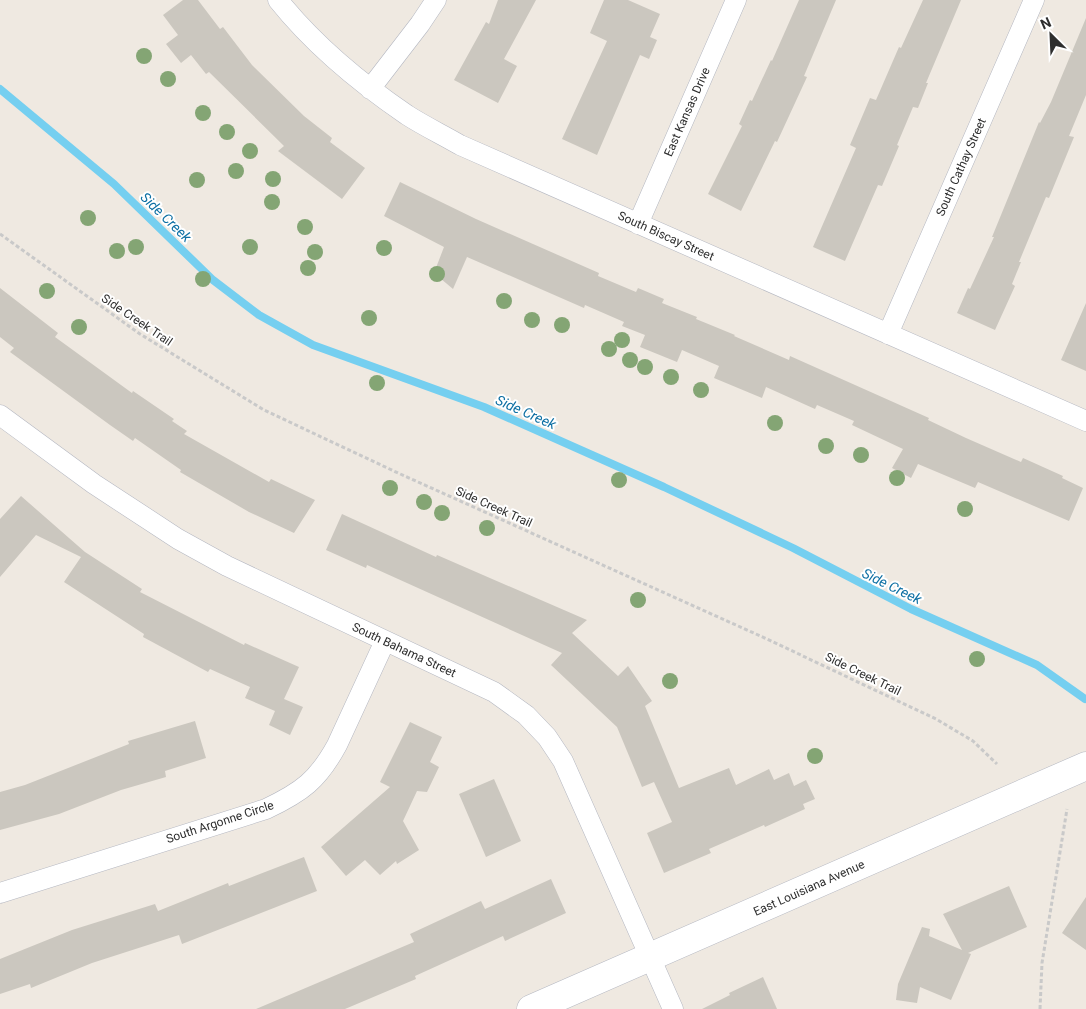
<svg xmlns="http://www.w3.org/2000/svg" width="1086" height="1009" viewBox="0 0 1086 1009" font-family="Roboto,sans-serif">
	<rect width="100%" height="100%" fill="#efe9e1"/>
	<g fill="none" stroke-linecap="round" stroke-linejoin="round">
		<path stroke="#75cff0" stroke-width="8" d="M0,89L114,184L213,280L259,315L313,345L484,407L664,487L793,548L911,609L1037,665L1085,699"/>
	</g>
	<path fill="#cbc7bf" d="M183,0H198L220,29L223,27L252,65L304,116L332,138L330,142L365,168L342,199L278,151L284,146L209,72L206,74L191,55L181,63L166,44L178,35L163,15Z
		M498,0H536L504,59L517,66L498,103L454,80L486,22L489,24Z
		M604,0H628L660,14L650,37L657,40L649,59L640,55L597,155L562,139L607,41L590,33Z
		M799,0H836L804,76L807,77L777,142L775,141L741,211L708,194L742,126L739,124L750,100L752,101L771,60L772,61Z
		M923,0H961L926,83H928L918,108L913,107L897,145L899,146L882,186L878,185L845,261L813,247L856,148L850,145L870,98L876,100L899,47L901,48Z
		M1086,18V95L1069,136L1074,137L1049,198L1046,197L1019,262H1021L1012,284L1015,286L995,330L957,313L968,288L970,289L994,237H992L1039,122L1040,123L1051,102Z
		M400,182L476,219L599,273L598,276L636,292L638,288L664,299L662,303L697,317L696,319L735,335L734,336L789,360L790,356L929,418L928,420L966,438L1021,462L1023,458L1063,476L1062,478L1083,488L1069,521L978,482L975,488L918,464L911,478L892,468L903,449L852,425L854,421L817,405L815,409L766,387L762,398L714,378L719,366L682,350L677,362L640,347L645,335L622,326L624,322L585,305L584,308L467,257L453,289L434,273L444,247L384,216Z
		M0,288L58,333L55,337L132,393L133,391L174,419L172,421L187,431L184,434L269,482L271,479L315,500L294,533L249,512L180,472L181,470L135,438L133,441L110,425L10,352L14,348L0,337Z
		M1086,303V371L1061,360Z
		M21,496L85,552L142,589L140,592L244,645L245,643L299,667L284,699L303,707L290,735L269,725L275,711L245,698L250,687L210,669L208,672L143,637L144,634L64,582L81,557L36,535L0,577V519Z
		M342,514L436,557L437,555L587,620L572,633L618,676L628,666L652,701L645,706L679,788L729,768L736,785L769,769L774,780L789,773L794,786L806,780L815,799L803,804L805,809L765,827L764,825L709,849L711,853L664,873L647,833L672,822L654,782L642,787L617,727L551,665L562,653L367,565L366,568L326,550Z
		M195,721L206,758L165,771L166,777L121,790L59,814L0,830V792L25,785L129,744L128,741Z
		M410,722L442,737L430,762L439,767L427,792L417,791L403,821L419,850L397,864L396,861L380,875L365,860L346,876L321,847L390,787L380,782Z
		M494,779L521,841L486,857L459,794Z
		M304,857L317,891L182,944L179,935L92,963L31,988L30,984L0,994V959L72,930L155,904L158,911L228,883L229,886Z
		M551,879L566,913L505,941L503,936L415,976L416,979L345,1009H256L414,942L410,934L481,901L485,909Z
		M1009,886L1027,927L968,953L971,954L951,1000L920,987L917,1003L896,1000L898,984L922,927L930,929L929,936L962,950L943,914Z
		M1086,897V950L1062,933Z
		M763,977L777,1009H702L730,995L729,993Z"/>
	<g fill="none" stroke-linecap="round" stroke-linejoin="round">
		<g stroke="#b4b7c1" stroke-width="21">
			<path id="street" d="M278,0C314,45 360,83 407,115C424,126 443,135 460,145L1086,421
				M370,89L420,24L436,0
				M638,224L736,0
				M888,334L1034,0
				M0,415L94,484L178,539L227,566L494,692L526,715L547,737L563,761L673,1009
				M0,893L266,809C302,792 318,780 337,745L385,641"/>
		</g>
		<g stroke="#b4b7c1" stroke-width="29">
			<path id="secondary" d="M531,1009L1086,766"/>
		</g>
		<path stroke="#c9c9c9" stroke-width="3" stroke-dasharray="4 2.5" stroke-linecap="butt" d="M0,234L140,334L264,410L398,473L767,639L936,719L973,741L997,764
			M1040,1009L1042,963L1067,809"/>
		<use href="#street" stroke="#fff" stroke-width="20"/>
		<use href="#secondary" stroke="#fff" stroke-width="28"/>
	</g>
	<g fill="#84a574">
		<circle cx="144" cy="56" r="8"/>
		<circle cx="168" cy="79" r="8"/>
		<circle cx="203" cy="113" r="8"/>
		<circle cx="227" cy="132" r="8"/>
		<circle cx="250" cy="151" r="8"/>
		<circle cx="236" cy="171" r="8"/>
		<circle cx="273" cy="179" r="8"/>
		<circle cx="197" cy="180" r="8"/>
		<circle cx="272" cy="202" r="8"/>
		<circle cx="88" cy="218" r="8"/>
		<circle cx="305" cy="227" r="8"/>
		<circle cx="136" cy="247" r="8"/>
		<circle cx="250" cy="247" r="8"/>
		<circle cx="384" cy="248" r="8"/>
		<circle cx="117" cy="251" r="8"/>
		<circle cx="315" cy="252" r="8"/>
		<circle cx="308" cy="268" r="8"/>
		<circle cx="437" cy="274" r="8"/>
		<circle cx="203" cy="279" r="8"/>
		<circle cx="47" cy="291" r="8"/>
		<circle cx="504" cy="301" r="8"/>
		<circle cx="369" cy="318" r="8"/>
		<circle cx="532" cy="320" r="8"/>
		<circle cx="562" cy="325" r="8"/>
		<circle cx="79" cy="327" r="8"/>
		<circle cx="622" cy="340" r="8"/>
		<circle cx="609" cy="349" r="8"/>
		<circle cx="630" cy="360" r="8"/>
		<circle cx="645" cy="367" r="8"/>
		<circle cx="671" cy="377" r="8"/>
		<circle cx="377" cy="383" r="8"/>
		<circle cx="701" cy="390" r="8"/>
		<circle cx="775" cy="423" r="8"/>
		<circle cx="826" cy="446" r="8"/>
		<circle cx="861" cy="455" r="8"/>
		<circle cx="897" cy="478" r="8"/>
		<circle cx="619" cy="480" r="8"/>
		<circle cx="390" cy="488" r="8"/>
		<circle cx="424" cy="502" r="8"/>
		<circle cx="965" cy="509" r="8"/>
		<circle cx="442" cy="513" r="8"/>
		<circle cx="487" cy="528" r="8"/>
		<circle cx="638" cy="600" r="8"/>
		<circle cx="977" cy="659" r="8"/>
		<circle cx="670" cy="681" r="8"/>
		<circle cx="815" cy="756" r="8"/>
	</g>
	<g text-anchor="middle" stroke-width="4" stroke-linejoin="round" paint-order="stroke">
		<g font-size="12" fill="#2e2e2e" stroke="#fff">
			<text transform="translate(687 112) rotate(-66)" y="4">East Kansas Drive</text>
			<text transform="translate(961 167) rotate(-66)" y="4">South Cathay Street</text>
			<text transform="translate(666 236) rotate(24)" y="4">South Biscay Street</text>
			<text transform="translate(137 320) rotate(34)" y="4">Side Creek Trail</text>
			<text transform="translate(494 507) rotate(24)" y="4">Side Creek Trail</text>
			<text transform="translate(404 650) rotate(25)" y="4">South Bahama Street</text>
			<text transform="translate(863 674) rotate(26)" y="4">Side Creek Trail</text>
			<text transform="translate(220 822) rotate(-18)" y="4">South Argonne Circle</text>
			<text transform="translate(809 888) rotate(-24)" y="4">East Louisiana Avenue</text>
		</g>
		<g font-size="14" font-style="italic" fill="#0d6fa3" stroke="#fff">
			<text transform="translate(166 217) rotate(44)" y="5">Side Creek</text>
			<text transform="translate(526 412) rotate(24)" y="5">Side Creek</text>
			<text transform="translate(892 586) rotate(26)" y="5">Side Creek</text>
		</g>
	</g>
	<g transform="translate(1051 35) rotate(336)" stroke="#ffffff" stroke-width="4" paint-order="stroke">
	<path d="M0-4L9 19L0 12L-9 19Z" fill="#2e2e2e"/>
	<text y="-8" font-size="14" font-weight="bold" text-anchor="middle" fill="#2e2e2e">N</text>
	</g>
</svg>
